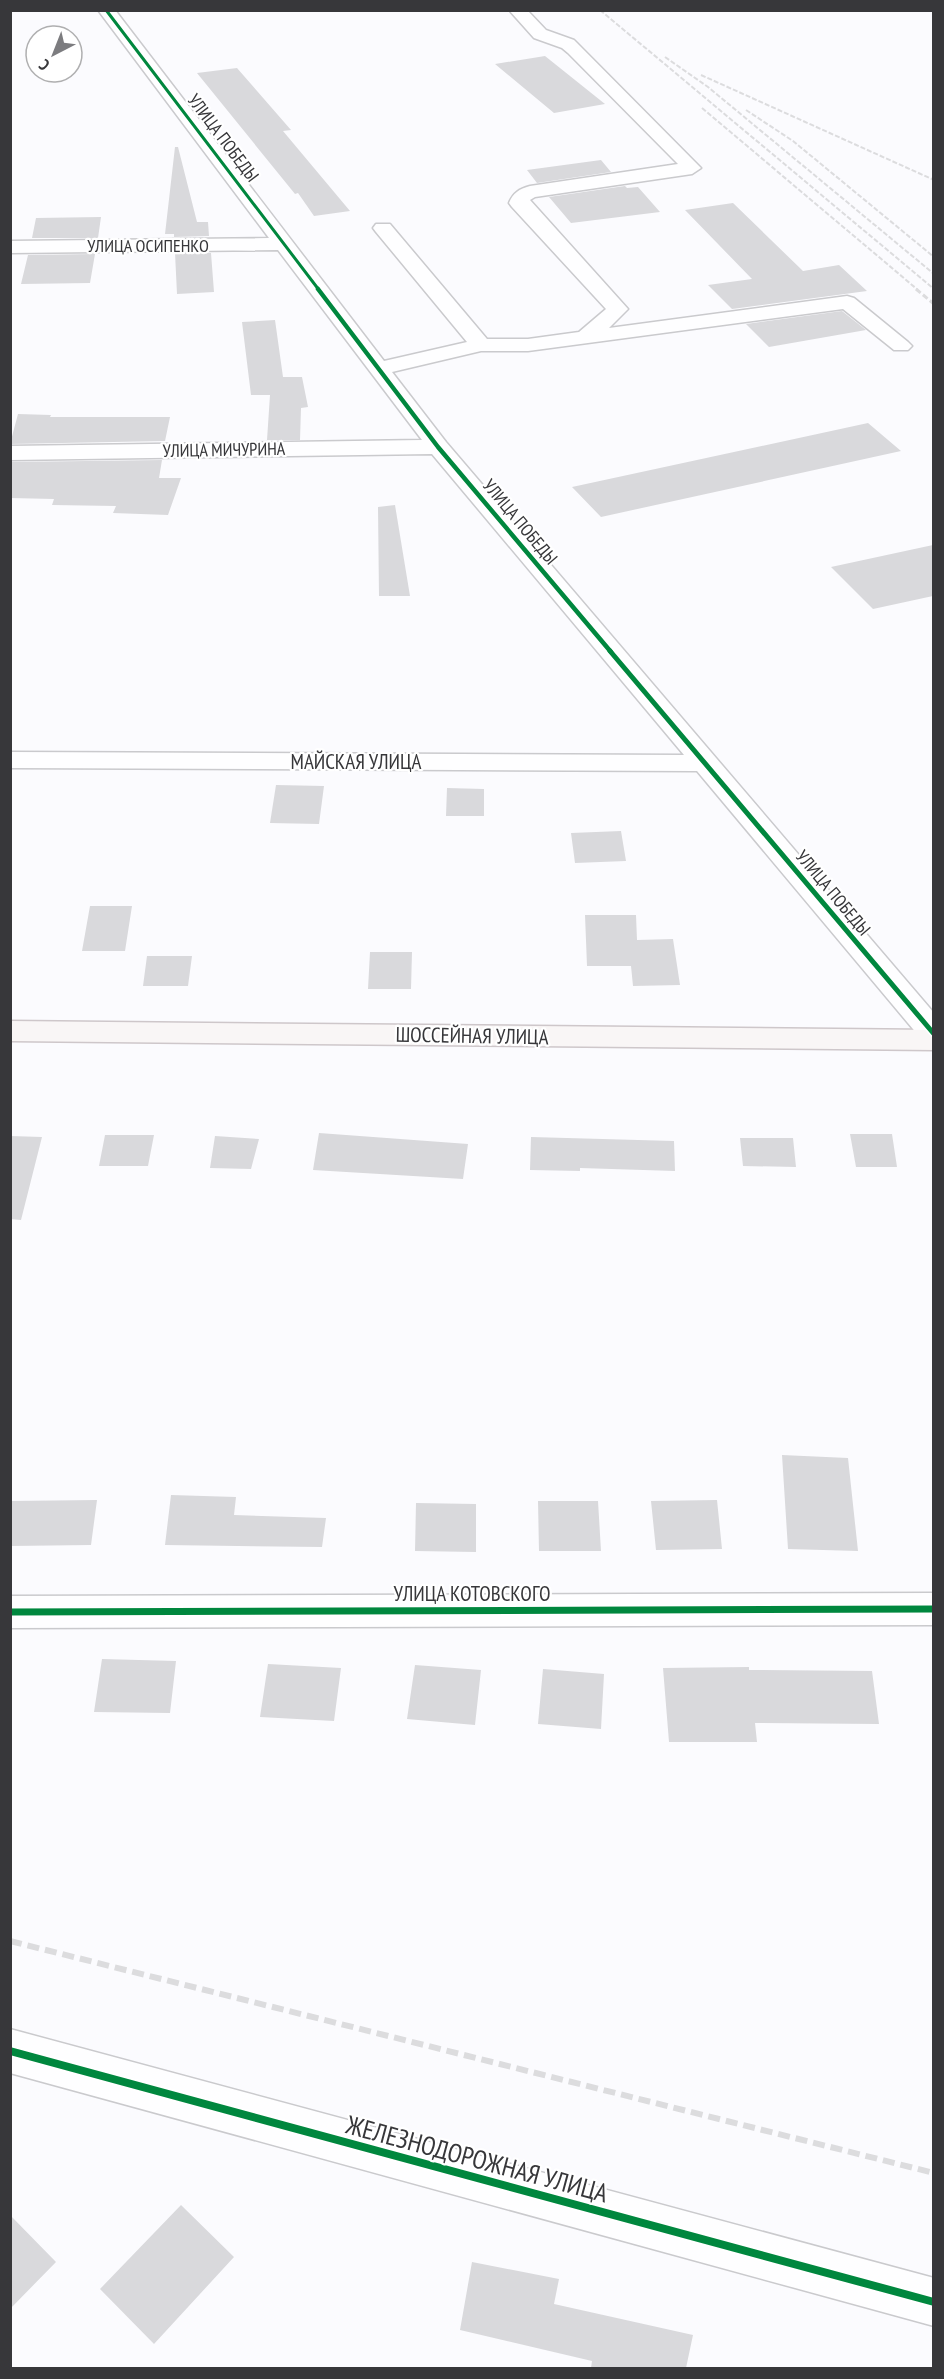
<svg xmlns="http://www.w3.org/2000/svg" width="944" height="2379" viewBox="0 0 944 2379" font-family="'PT Sans Narrow',sans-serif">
	<rect width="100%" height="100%" fill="#fbfbfe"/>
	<path fill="#d9d9dc" d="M545,56L605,104L554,113L495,64Z
		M237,68L291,130L283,131L350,211L314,216L298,193L295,194L197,73Z
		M175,147H178L197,222H208L209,236L174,237V234H165Z
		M601,160L611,172L537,183L527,170Z
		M625,186L627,188L638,187L660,212L571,223L549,197Z
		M733,203L803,271L839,265L867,291L732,309L708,285L752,279L685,210Z
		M101,217L98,238H32L36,218Z
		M175,253H211L214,292L177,294Z
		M95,254L90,283L21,284L28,255Z
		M842,311L866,330L769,347L746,324Z
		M275,320L283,377H302L308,407L301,408L300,440H267L270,395H251L242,322Z
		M18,414L51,415L50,417H170L165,441L10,444Z
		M868,423L901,451L601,517L572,487Z
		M162,460L159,478H181L168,515L113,513L116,506L52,505L54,499L10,498V462Z
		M395,505L410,596H379L378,507Z
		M933,545V596L873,609L831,567Z
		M276,785L324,786L319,824L270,823Z
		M447,788L484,789V816H446Z
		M621,831L626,861L575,863L571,833Z
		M90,906H132L125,951H82Z
		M585,915H636L637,940L673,939L680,985L633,986L631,966H587Z
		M370,952H412L411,989H368Z
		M147,956H192L188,986H143Z
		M319,1133L468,1144L463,1179L313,1170Z
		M850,1134H892L897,1167H856Z
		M105,1135H154L148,1166H99Z
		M10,1136L42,1137L21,1220L10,1219Z
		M215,1136L259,1139L251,1169L210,1168Z
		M531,1137L674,1141L675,1171L580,1168V1171L530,1170Z
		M740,1138H793L796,1167L743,1166Z
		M782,1455L848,1458L858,1551L788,1549Z
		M171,1495L236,1497L234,1515L326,1518L322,1547L165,1545Z
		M97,1500L91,1545L10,1546V1501Z
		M717,1500L722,1549L656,1550L651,1501Z
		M538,1501H598L601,1551H539Z
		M416,1503L476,1504V1552L415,1551Z
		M102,1659L176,1661L170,1713L94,1712Z
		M268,1664L341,1668L334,1721L260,1717Z
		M415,1665L481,1670L475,1725L407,1719Z
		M749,1667V1670L872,1671L879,1724L755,1723L757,1742H669L663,1668Z
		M543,1669L604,1674L601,1729L538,1724Z
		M181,2205L234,2257L154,2344L100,2289Z
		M10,2215L56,2262L10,2309Z
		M472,2262L559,2279L554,2304L693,2335L686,2368H591L592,2361L460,2330Z"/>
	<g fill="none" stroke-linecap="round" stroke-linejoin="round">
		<g stroke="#cacacd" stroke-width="3">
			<path id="minor" d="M98,10H115L384,361L467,342L376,232L373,228L376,224H390L487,339H528L579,332L606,309L512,207L509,203C513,193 519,189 530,186L678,164L568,53L562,48L534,38L509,10H527L546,30L574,40L701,168L692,174L535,197L530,200L628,309L609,328L847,296L854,298L908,342L912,346L908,350H894L843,309L528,351H481L392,372L446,442L934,1013V1044L923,1041L697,771L10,768V752L684,755L432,454L10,460V446L422,440L278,250L10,253V241L269,238Z
				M934,1593V1625L10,1628V1596Z
				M10,2029L934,2278V2326L10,2073Z"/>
		</g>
		<g stroke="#cec7ca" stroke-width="3">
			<path id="major" d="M10,1021L934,1030V1050L10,1041Z"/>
		</g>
		<use href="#minor" fill="#fefeff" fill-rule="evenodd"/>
		<use href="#major" fill="#f9f6f6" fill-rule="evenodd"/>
		<path stroke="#dcdcde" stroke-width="2" stroke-dasharray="5 2" stroke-linecap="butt" d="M600,10L934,289
			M665,57L708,87L934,274
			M701,75L934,180
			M702,108L918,290
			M746,110L793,141L934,257"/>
		<path stroke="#dcdcde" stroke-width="3" stroke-dasharray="6 3" stroke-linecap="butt" d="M916,289L934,304"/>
		<path stroke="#dcdcde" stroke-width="6" stroke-dasharray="12 6" stroke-linecap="butt" d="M10,1941L934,2173"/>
		<g stroke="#fff" stroke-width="5">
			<path id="cycleway-far4" d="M106,10L319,290"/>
		</g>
		<g stroke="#fff" stroke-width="7">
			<path id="cycleway-far3" d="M318,289L438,447L611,652"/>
		</g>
		<g stroke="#fff" stroke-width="8">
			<path id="cycleway-far2" d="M610,651L934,1034"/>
		</g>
		<g stroke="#fff" stroke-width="10">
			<path id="cycleway-far1" d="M10,1612L934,1609"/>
		</g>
		<g stroke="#fff" stroke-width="12">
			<path id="cycleway" d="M10,2051L934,2302"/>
		</g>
		<use href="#cycleway-far4" stroke="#00873e" stroke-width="3"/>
		<use href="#cycleway-far3" stroke="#00873e" stroke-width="4.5"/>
		<use href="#cycleway-far2" stroke="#00873e" stroke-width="5"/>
		<use href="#cycleway-far1" stroke="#00873e" stroke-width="7"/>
		<use href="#cycleway" stroke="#00873e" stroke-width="8"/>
	</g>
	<g text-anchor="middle" stroke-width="4.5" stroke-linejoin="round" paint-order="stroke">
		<g font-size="18" fill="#37373a" stroke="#fff">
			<text transform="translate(223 138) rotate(53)" y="6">УЛИЦА ПОБЕДЫ</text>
			<text x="148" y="252">УЛИЦА ОСИПЕНКО</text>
			<text transform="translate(224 450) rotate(-1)" y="6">УЛИЦА МИЧУРИНА</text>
			<text transform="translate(520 522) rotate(50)" y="6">УЛИЦА ПОБЕДЫ</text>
			<text transform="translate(833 893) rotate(50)" y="6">УЛИЦА ПОБЕДЫ</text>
		</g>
		<g font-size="21" fill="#37373a" stroke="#fff">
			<text x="356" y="769">МАЙСКАЯ УЛИЦА</text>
			<text transform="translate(472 1036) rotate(1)" y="7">ШОССЕЙНАЯ УЛИЦА</text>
			<text x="472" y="1601">УЛИЦА КОТОВСКОГО</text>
		</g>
		<g font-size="26" fill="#37373a" stroke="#fff">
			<text transform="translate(477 2159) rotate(15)" y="9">ЖЕЛЕЗНОДОРОЖНАЯ УЛИЦА</text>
		</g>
	</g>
	<rect width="944" height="2379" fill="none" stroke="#37373a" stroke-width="24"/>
	<g transform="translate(54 54) rotate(222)"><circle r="28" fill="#ffffff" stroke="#afafb0" stroke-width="1.5"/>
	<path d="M0-4.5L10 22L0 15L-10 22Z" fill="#7c7c7f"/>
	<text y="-9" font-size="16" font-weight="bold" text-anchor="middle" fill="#37373a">С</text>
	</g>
</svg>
